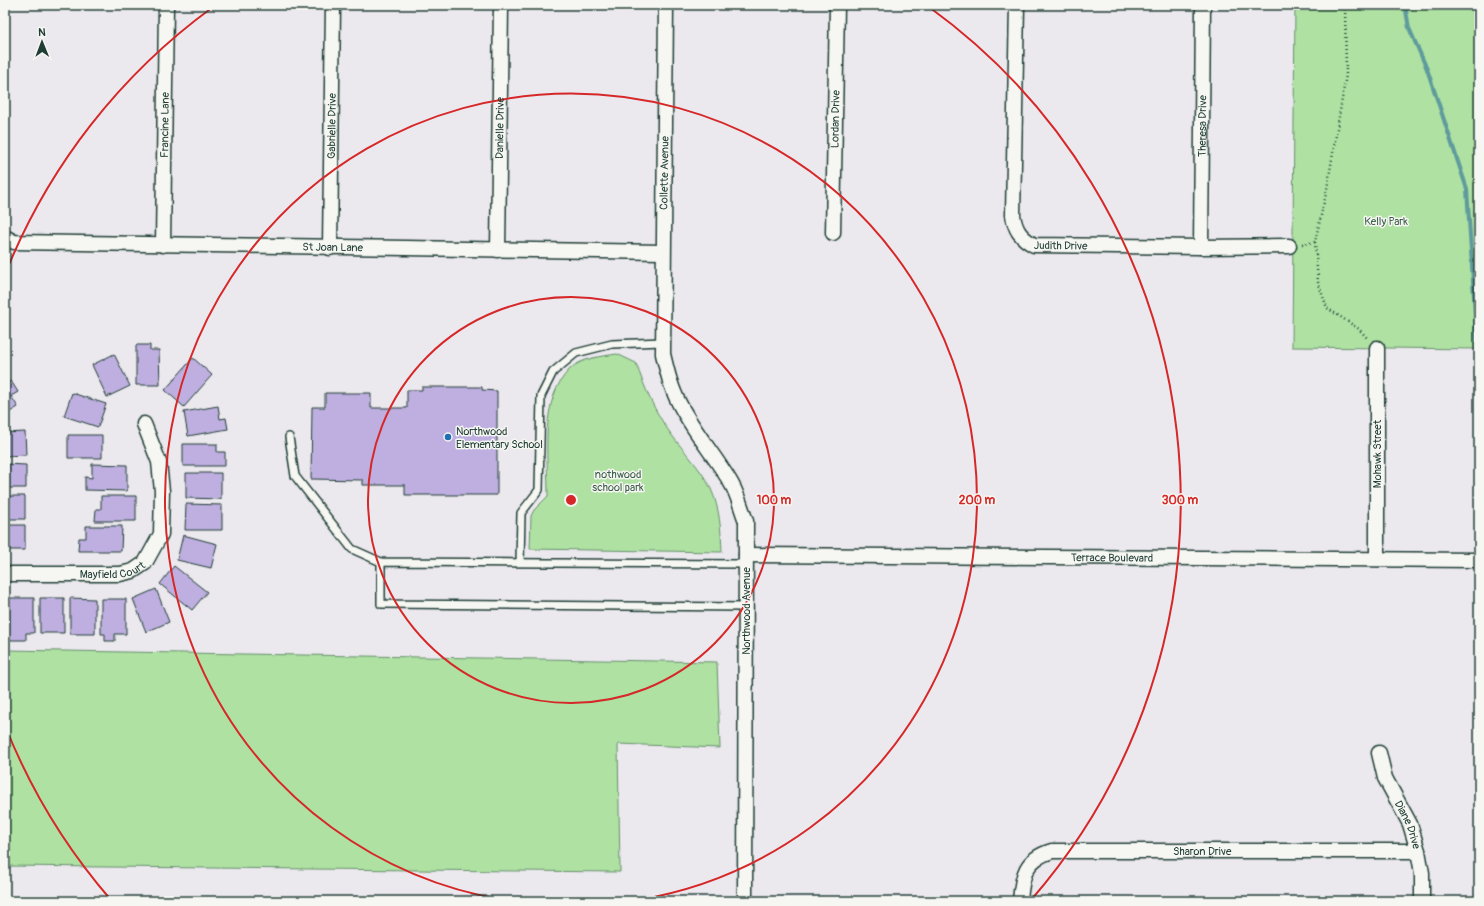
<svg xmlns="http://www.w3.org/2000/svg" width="1484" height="906" viewBox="0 0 1484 906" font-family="Pangolin,sans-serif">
	<rect width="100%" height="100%" fill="#ebe8ee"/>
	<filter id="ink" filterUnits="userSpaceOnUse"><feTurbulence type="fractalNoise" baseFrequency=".025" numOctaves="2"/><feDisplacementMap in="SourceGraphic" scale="8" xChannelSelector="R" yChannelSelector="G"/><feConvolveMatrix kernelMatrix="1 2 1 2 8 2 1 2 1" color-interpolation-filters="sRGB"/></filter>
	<g filter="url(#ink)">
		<path fill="#aee1a2" stroke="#668f6b" d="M1295,5H1479V349L1292,347Z
			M617,354L636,363C645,389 654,411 671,434C684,452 701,468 711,489C720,509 721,530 722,552L530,549L531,516L534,510L548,496C548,455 539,400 570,369C581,358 603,356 617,354Z
			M5,650L717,662L720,748L618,744L620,872L5,866Z"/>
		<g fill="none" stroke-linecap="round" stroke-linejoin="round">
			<path stroke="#5f9b9c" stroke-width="4" d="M1405,5L1409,28L1427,69L1467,189L1477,343"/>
		</g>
		<path fill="#beafe0" stroke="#1f3d34" d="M136,345H150V350H159L160,385H136Z
			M114,354L130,386L107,397L92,365Z
			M193,358L212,375L184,407L165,390Z
			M11,381L18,392L11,396L18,407L5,415V385Z
			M422,387H482V390L497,391V495H405V485H363V480L311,479L312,407H325V393H371V408H407V390H422Z
			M72,393L106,404L98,427L64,416Z
			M218,406L220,419L226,418L228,429L188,436L184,412Z
			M25,432L26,455L5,456V433Z
			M68,435H102V458H68Z
			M183,444H217V452H225V466H183Z
			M5,464L26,465V488H5Z
			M92,464L127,465V491L85,490V477L92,478Z
			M186,473H221V499L186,498Z
			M5,496H25V519H5Z
			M101,496H136V521H95L96,509H101Z
			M186,504L222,505V530H185Z
			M5,525H25V550H5Z
			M86,526H122L121,551H78L79,538H86Z
			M183,535L217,544L211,568L177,560Z
			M174,566L207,592L192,610L160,584Z
			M156,589L169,622L146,632L133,599Z
			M9,598H34V633H26V640H8Z
			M40,598H64V633H40Z
			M70,598L95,599V634H70Z
			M101,599H126V634H115V641H105V634H101Z"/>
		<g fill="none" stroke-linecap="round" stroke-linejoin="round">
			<g stroke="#1f3d34" stroke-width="10">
				<path id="service" d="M289,437L295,476L352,549L381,562
					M520,563L521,513L539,490L541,396L553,372L576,353L612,344L662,342
					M746,607L381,604V562L746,564"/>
			</g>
			<g stroke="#1f3d34" stroke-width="17">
				<g id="minor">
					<path d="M666,5L663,354C667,371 671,388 679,403C694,432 715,456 731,483C738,495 741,508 746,521L745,901"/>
					<path id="s1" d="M1017,5L1013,215C1015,230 1021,238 1034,245L1201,247L1289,246"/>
					<path id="s2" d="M833,233L837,5"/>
					<path id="s3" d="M5,237L14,242L663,252"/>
					<path id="s4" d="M163,245L166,5"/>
					<path id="s5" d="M1201,247L1203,5"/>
					<path id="s6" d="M330,248L333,5"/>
					<path id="s7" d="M498,250L501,5"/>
					<path d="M1377,348V559"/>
					<path id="s8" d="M746,555L1479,560"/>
					<path id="s9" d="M5,574H120L133,571L145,563L161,534L162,491L159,462L144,424"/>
					<path id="s10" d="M1379,753L1385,778L1410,824L1418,851L1422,873V901"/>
					<path id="s11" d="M1020,901C1022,875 1025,859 1052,851H1418"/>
				</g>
			</g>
			<path stroke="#1f3d34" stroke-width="2.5" stroke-dasharray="1 3" stroke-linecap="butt" d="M1345,5L1346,75L1327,189L1315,242L1318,282L1327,308L1359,329L1368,339
				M1302,244L1315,242"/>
			<use href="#service" stroke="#f6f6f2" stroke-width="7"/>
			<use href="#minor" stroke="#f6f6f2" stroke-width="14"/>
		</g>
	</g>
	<g fill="none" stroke="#d62828" stroke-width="2">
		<circle cx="571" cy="500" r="203"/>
		<path d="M504 900A406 406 0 1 1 638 900"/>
		<path d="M111 900A609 609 0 0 1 6 728M6 272A609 609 0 0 1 213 7M929 7A609 609 0 0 1 1031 900"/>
	</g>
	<circle fill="#1f6fb2" stroke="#f6f6f2" stroke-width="1.5" cx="448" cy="437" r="4"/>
	<g text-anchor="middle" stroke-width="3" stroke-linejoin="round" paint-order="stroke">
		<g font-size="11" fill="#1f3d34" stroke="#f6f6f2">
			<text dy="4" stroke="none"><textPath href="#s2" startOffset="114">Lordan Drive</textPath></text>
			<text dy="4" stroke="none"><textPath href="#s4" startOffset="120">Francine Lane</textPath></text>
			<text dy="4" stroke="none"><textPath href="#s6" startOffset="122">Gabrielle Drive</textPath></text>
			<text dy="4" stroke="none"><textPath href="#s5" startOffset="121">Theresa Drive</textPath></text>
			<text dy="4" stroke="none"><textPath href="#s7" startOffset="122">Danielle Drive</textPath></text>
			<text transform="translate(664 173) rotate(-89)" y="4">Collette Avenue</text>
			<text dy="4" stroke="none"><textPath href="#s1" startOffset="275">Judith Drive</textPath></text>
			<text dy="4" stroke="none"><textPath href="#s3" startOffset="329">St Joan Lane</textPath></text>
			<text transform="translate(1377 454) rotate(-90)" y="4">Mohawk Street</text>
			<text dy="4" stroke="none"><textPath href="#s8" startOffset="366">Terrace Boulevard</textPath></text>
			<text dy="4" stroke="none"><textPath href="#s9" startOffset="108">Mayfield Court</textPath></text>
			<text transform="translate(746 611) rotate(-90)" y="4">Northwood Avenue</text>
			<text dy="4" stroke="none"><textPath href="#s10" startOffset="78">Diane Drive</textPath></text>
			<text dy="4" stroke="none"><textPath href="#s11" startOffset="215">Sharon Drive</textPath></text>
		</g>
		<g font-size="11" fill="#3c5e4a" stroke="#f6f6f2">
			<text x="1386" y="225">Kelly Park</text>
			<text x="618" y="478">nothwood<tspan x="618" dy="13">school park</tspan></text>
		</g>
		<g font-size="11" fill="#1f3d34" stroke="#f6f6f2" text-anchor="start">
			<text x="456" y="435">Northwood<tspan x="456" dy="13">Elementary School</tspan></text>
		</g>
	</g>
	<circle cx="571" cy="500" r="6" fill="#d62828" stroke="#f6f6f2" stroke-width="2"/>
	<g font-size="12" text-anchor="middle" font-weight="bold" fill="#d62828" stroke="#f6f6f2" stroke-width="3" stroke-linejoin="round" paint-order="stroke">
		<text x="774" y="504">100 m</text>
		<text x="977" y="504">200 m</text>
		<text x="1180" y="504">300 m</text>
	</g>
	<rect width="1484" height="906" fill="none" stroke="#f6f6f2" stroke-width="20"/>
	<rect x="10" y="10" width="1464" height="886" fill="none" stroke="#1f3d34" stroke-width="1.5" filter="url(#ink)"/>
	<g transform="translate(42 42) rotate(359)" stroke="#f6f6f2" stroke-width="3" paint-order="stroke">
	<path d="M0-3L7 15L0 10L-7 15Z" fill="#1f3d34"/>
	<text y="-6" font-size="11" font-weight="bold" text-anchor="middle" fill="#1f3d34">N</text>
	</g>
</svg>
